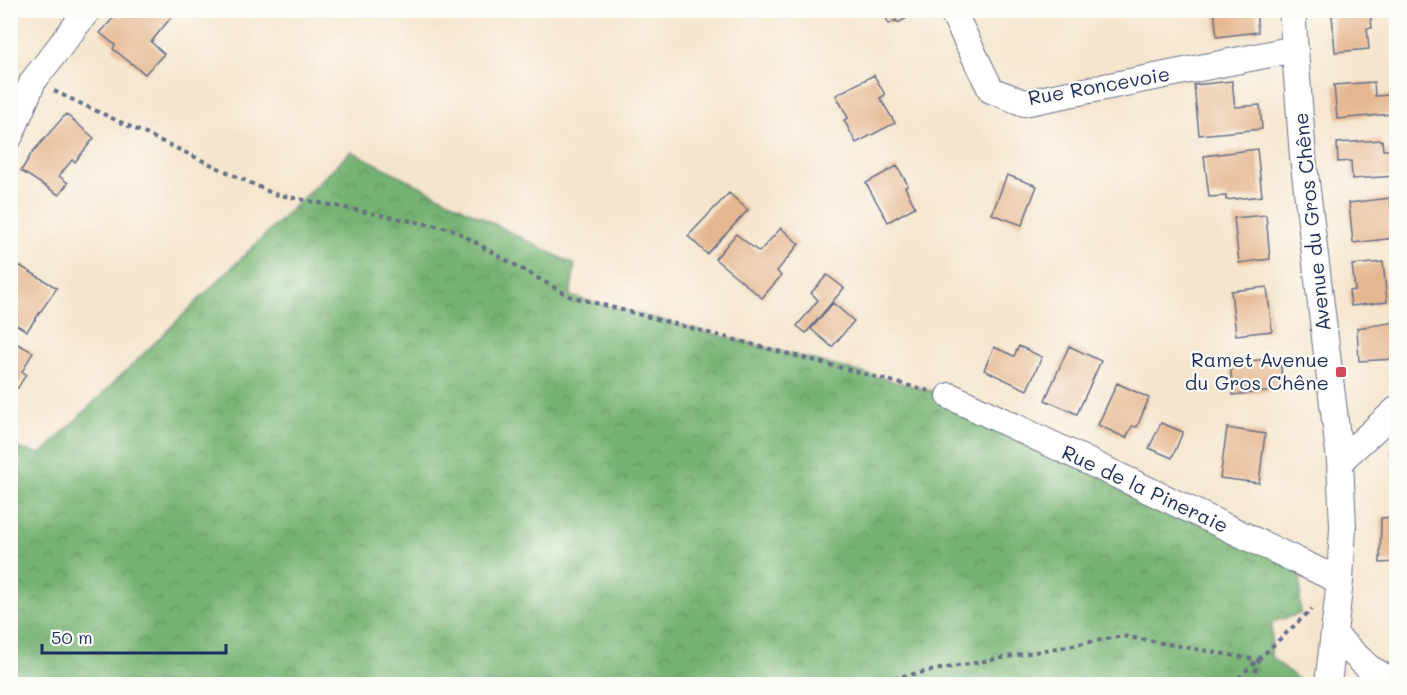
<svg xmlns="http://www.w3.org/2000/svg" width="1407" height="695" viewBox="0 0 1407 695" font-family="Mali,sans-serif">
	<defs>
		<pattern id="forest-crowns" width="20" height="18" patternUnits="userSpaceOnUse" patternTransform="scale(1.5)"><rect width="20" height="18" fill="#76b272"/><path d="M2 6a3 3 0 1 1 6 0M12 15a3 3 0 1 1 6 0" fill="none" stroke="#609161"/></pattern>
	</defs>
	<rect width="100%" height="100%" fill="#fdfcf7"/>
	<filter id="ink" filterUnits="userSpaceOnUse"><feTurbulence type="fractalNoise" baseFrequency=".0167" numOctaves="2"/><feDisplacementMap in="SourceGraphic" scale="12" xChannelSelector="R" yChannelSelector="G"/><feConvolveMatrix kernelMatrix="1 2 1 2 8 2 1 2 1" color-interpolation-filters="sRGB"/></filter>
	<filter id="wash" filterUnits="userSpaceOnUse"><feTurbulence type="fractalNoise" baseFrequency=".008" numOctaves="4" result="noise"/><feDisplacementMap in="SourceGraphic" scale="24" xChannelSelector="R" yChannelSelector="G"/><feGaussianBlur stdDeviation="1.35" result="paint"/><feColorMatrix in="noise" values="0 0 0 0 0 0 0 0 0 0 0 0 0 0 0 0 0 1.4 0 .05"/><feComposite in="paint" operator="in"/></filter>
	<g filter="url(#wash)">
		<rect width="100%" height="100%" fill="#f5e5cd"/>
		<path fill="url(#forest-crowns)" stroke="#487068" stroke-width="1.5" d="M351,151L575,265L570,296L950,396L1301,563L1300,614L1272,622L1271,657L1304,684H11V447L41,454Z"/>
		<g id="blocks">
			<path fill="#e5b791" d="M128,10H167L173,15L151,42L164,54L145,74L113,49L115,45L100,33L117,14L122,18Z
				M882,10H921L898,23L896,20L889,24Z
				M1214,10H1256L1258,32L1217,37Z
				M1370,11L1372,28H1367L1369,49L1335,52L1332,15Z
				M874,75L885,95L880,98L895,123L856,143L844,120L848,118L836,95Z
				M1232,81L1235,107L1260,105L1262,129L1199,135L1194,85Z
				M1374,82L1375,96L1391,95L1392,114L1337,119L1334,85Z
				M66,114L94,138L75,162L72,160L59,176L68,183L59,195L21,171L31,154Z
				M1382,140L1383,150H1396V176L1352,179L1351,161L1338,162L1337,143Z
				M1257,149L1262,196L1226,200V196L1209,197L1204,156Z
				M897,166L908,185L905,187L915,207L888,222L866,183Z
				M1007,175L1037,186L1022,225L992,214Z
				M729,193L748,210L707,254L688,236Z
				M1390,198L1395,238L1353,243L1349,203Z
				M1266,215L1270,259L1239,263L1234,218Z
				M781,228L799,244L777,271L781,276L762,298L715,259L736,234L759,252Z
				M1383,262L1387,302L1351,306L1349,291L1355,290L1352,265Z
				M17,264L57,288L27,331L10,321L13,287L10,276Z
				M827,275L844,288L806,333L797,326L818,300L811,293Z
				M1267,287L1272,331L1236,335L1231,291Z
				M833,303L854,321L832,347L811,329Z
				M1396,322V359L1359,361L1357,328Z
				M10,340L33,352L22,372L26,374L18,388L10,384Z
				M1019,346L1042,357L1027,390L984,370L994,347L1014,356Z
				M1069,346L1101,361L1077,414L1045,400Z
				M1280,358L1283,390L1233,395L1230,363Z
				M1117,383L1149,398L1137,427L1132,426L1126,438L1098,425Z
				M1161,423L1183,432L1172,458L1149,448Z
				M1227,428L1265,434L1259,483L1220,478Z
				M1396,447V461L1390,453Z
				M1396,517V562L1380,563L1381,518Z
				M1396,610V624L1390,617Z"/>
		</g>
	</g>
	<g filter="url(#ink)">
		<use href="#blocks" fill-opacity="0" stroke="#676f85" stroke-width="1.5"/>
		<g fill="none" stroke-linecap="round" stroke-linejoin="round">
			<g stroke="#676f85" stroke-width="28">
				<path id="minor" d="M952,10L991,90L1024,103L1295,49
					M1292,10L1303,157L1340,461L1343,527L1340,581L1328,684
					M10,136L33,81L88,10
					M950,396L1340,581
					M1340,461L1396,410
					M1334,635L1369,668L1396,683"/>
			</g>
			<path stroke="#676f85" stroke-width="4" stroke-dasharray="4.5 4.5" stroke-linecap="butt" d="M54,91L274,194L452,229L569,296L929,391
				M858,684L1123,636L1258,660L1253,684
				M1232,684L1312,609"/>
			<use href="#minor" stroke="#fff" stroke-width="26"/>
		</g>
	</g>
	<rect fill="#d1495b" stroke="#fdfcf7" stroke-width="2" x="1335" y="366" width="12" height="12" rx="3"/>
	<g text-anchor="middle" stroke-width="4.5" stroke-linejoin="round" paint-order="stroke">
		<g font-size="20" fill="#1b2f5e" stroke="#fdfcf7">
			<text transform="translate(1099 86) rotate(-10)" y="7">Rue Roncevoie</text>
			<text transform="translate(1312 222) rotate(-96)" y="7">Avenue du Gros Chêne</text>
			<text transform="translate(1145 489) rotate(25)" y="7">Rue de la Pineraie</text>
		</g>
		<g font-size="20" fill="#1b2f5e" stroke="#fdfcf7" text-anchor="end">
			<text x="1329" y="367">Ramet Avenue<tspan x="1329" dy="23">du Gros Chêne</tspan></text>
		</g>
	</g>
	<rect width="1407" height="695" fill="none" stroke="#fdfcf7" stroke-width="36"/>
	<path d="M42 644v9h184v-9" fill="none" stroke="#1b2f5e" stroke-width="3"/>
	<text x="51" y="644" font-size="18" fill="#1b2f5e" stroke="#fdfcf7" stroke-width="4.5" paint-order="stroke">50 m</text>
</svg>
